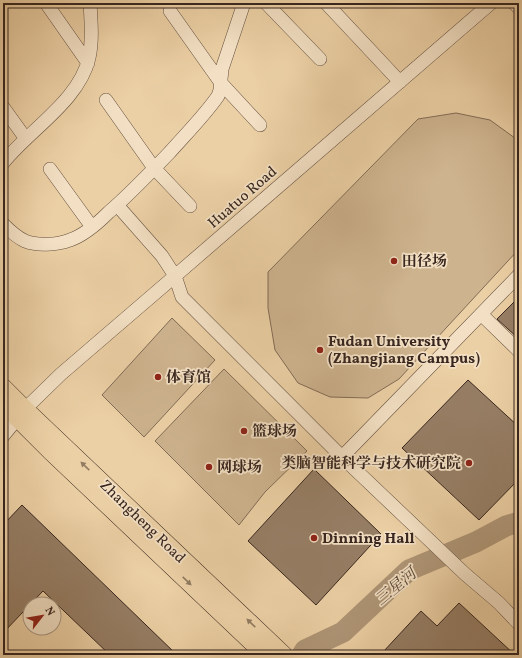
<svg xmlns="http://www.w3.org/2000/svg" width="522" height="658" viewBox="0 0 522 658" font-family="Vollkorn,'Noto Serif SC',serif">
	<rect width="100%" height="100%" fill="#ecd0a5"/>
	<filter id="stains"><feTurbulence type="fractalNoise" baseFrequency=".005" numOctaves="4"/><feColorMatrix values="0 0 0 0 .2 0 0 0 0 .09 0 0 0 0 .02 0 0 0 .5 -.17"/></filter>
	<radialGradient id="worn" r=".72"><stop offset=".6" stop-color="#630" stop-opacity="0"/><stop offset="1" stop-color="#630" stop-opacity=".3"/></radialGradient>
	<path fill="#cdb38e" stroke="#826c56" d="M456,113L490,120L519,141V249L399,379L368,398L330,397L298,383L275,350L268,308V272L418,119Z
		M172,318L215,360L144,437L102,395Z
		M224,369L307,451L265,492L239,525L155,441Z"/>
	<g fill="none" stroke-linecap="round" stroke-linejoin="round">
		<path stroke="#af9677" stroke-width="21" d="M302,655L305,650L343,632L409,570L476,542L506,526L519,522"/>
	</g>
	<path fill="#967e65" stroke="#38261f" d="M519,297V339L497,319Z
		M468,380L519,427V479L479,520L402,448Z
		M314,469L381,534L316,605L248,541Z
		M22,505L177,655H110L43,591L3,633V525Z
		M459,603L515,655H386L383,652L421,611L437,626Z"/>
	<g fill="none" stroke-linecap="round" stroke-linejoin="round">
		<g stroke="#655040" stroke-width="14">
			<path id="minor" d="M46,3L88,63
				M266,3L320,59
				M326,3L400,82
				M514,3L519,8
				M170,11L221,83L260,125
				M106,100L154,168L190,206
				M3,107L26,139
				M3,163C29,130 79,101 89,58C93,40 91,21 90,3
				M50,169L92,227
				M117,205L162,256L175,276L182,297L342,457L465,574L499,603L519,624
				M3,224C9,230 16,237 25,241C37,246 57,245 70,240C85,235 98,223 109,212C131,193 150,173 170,152C186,134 204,116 218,96L220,90L222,69L244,3
				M481,314L519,351
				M3,436L25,409L61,374L175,276L491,3
				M342,457L519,275"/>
		</g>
		<g stroke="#38261f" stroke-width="18">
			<path id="major" d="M3,387L25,409L284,655
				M3,404L50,451L265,655"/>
		</g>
		<use href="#minor" stroke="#f3e0c4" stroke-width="13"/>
		<use href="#major" stroke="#ecd0a5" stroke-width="17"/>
	</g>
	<defs><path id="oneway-solid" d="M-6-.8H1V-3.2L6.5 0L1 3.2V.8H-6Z"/></defs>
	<g fill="#927b62">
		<use href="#oneway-solid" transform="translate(85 466) rotate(-136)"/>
		<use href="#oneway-solid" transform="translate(187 581) rotate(44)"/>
		<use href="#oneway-solid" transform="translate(251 623) rotate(-136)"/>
	</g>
	<g fill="#8f2418" stroke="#f3e0c4" stroke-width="1.5">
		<circle cx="394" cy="261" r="4"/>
		<circle cx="320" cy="350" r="4"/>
		<circle cx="158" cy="377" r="4"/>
		<circle cx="244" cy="431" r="4"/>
		<circle cx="469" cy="463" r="4"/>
		<circle cx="209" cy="467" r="4"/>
		<circle cx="314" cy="538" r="4"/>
	</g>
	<g text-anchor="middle" stroke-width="3.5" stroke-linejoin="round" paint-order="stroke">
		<g font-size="15" fill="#38261f" stroke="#f3e0c4">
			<text transform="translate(242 197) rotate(-41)" y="5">Huatuo Road</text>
			<text transform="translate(143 521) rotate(44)" y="5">Zhangheng Road</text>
		</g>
		<g font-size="15" font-weight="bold" fill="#38261f" stroke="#f3e0c4" text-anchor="start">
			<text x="402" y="266">田径场</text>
			<text x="328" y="346">Fudan University<tspan x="328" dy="17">(Zhangjiang Campus)</tspan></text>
			<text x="166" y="382">体育馆</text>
			<text x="252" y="436">篮球场</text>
			<text x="461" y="468" text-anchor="end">类脑智能科学与技术研究院</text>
			<text x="217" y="472">网球场</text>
			<text x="322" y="543">Dinning Hall</text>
		</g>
		<g font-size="16" font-style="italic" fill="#5c4839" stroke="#f3e0c4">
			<text transform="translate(395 586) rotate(-40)" y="6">三星河</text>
		</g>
	</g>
	<rect width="522" height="658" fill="none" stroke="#ecd0a5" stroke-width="16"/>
	<rect x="4" y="4" width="514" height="650" fill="none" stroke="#38261f" stroke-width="2"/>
	<rect x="8" y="8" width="506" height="642" fill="none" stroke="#38261f"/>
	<g transform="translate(42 616) rotate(59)"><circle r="19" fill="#f3e0c4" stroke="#a89682"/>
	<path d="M0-3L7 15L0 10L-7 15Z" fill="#8f2418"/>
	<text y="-6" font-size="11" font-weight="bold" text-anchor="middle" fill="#38261f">N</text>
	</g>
	<rect width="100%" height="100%" filter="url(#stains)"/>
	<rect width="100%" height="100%" fill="url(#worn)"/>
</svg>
